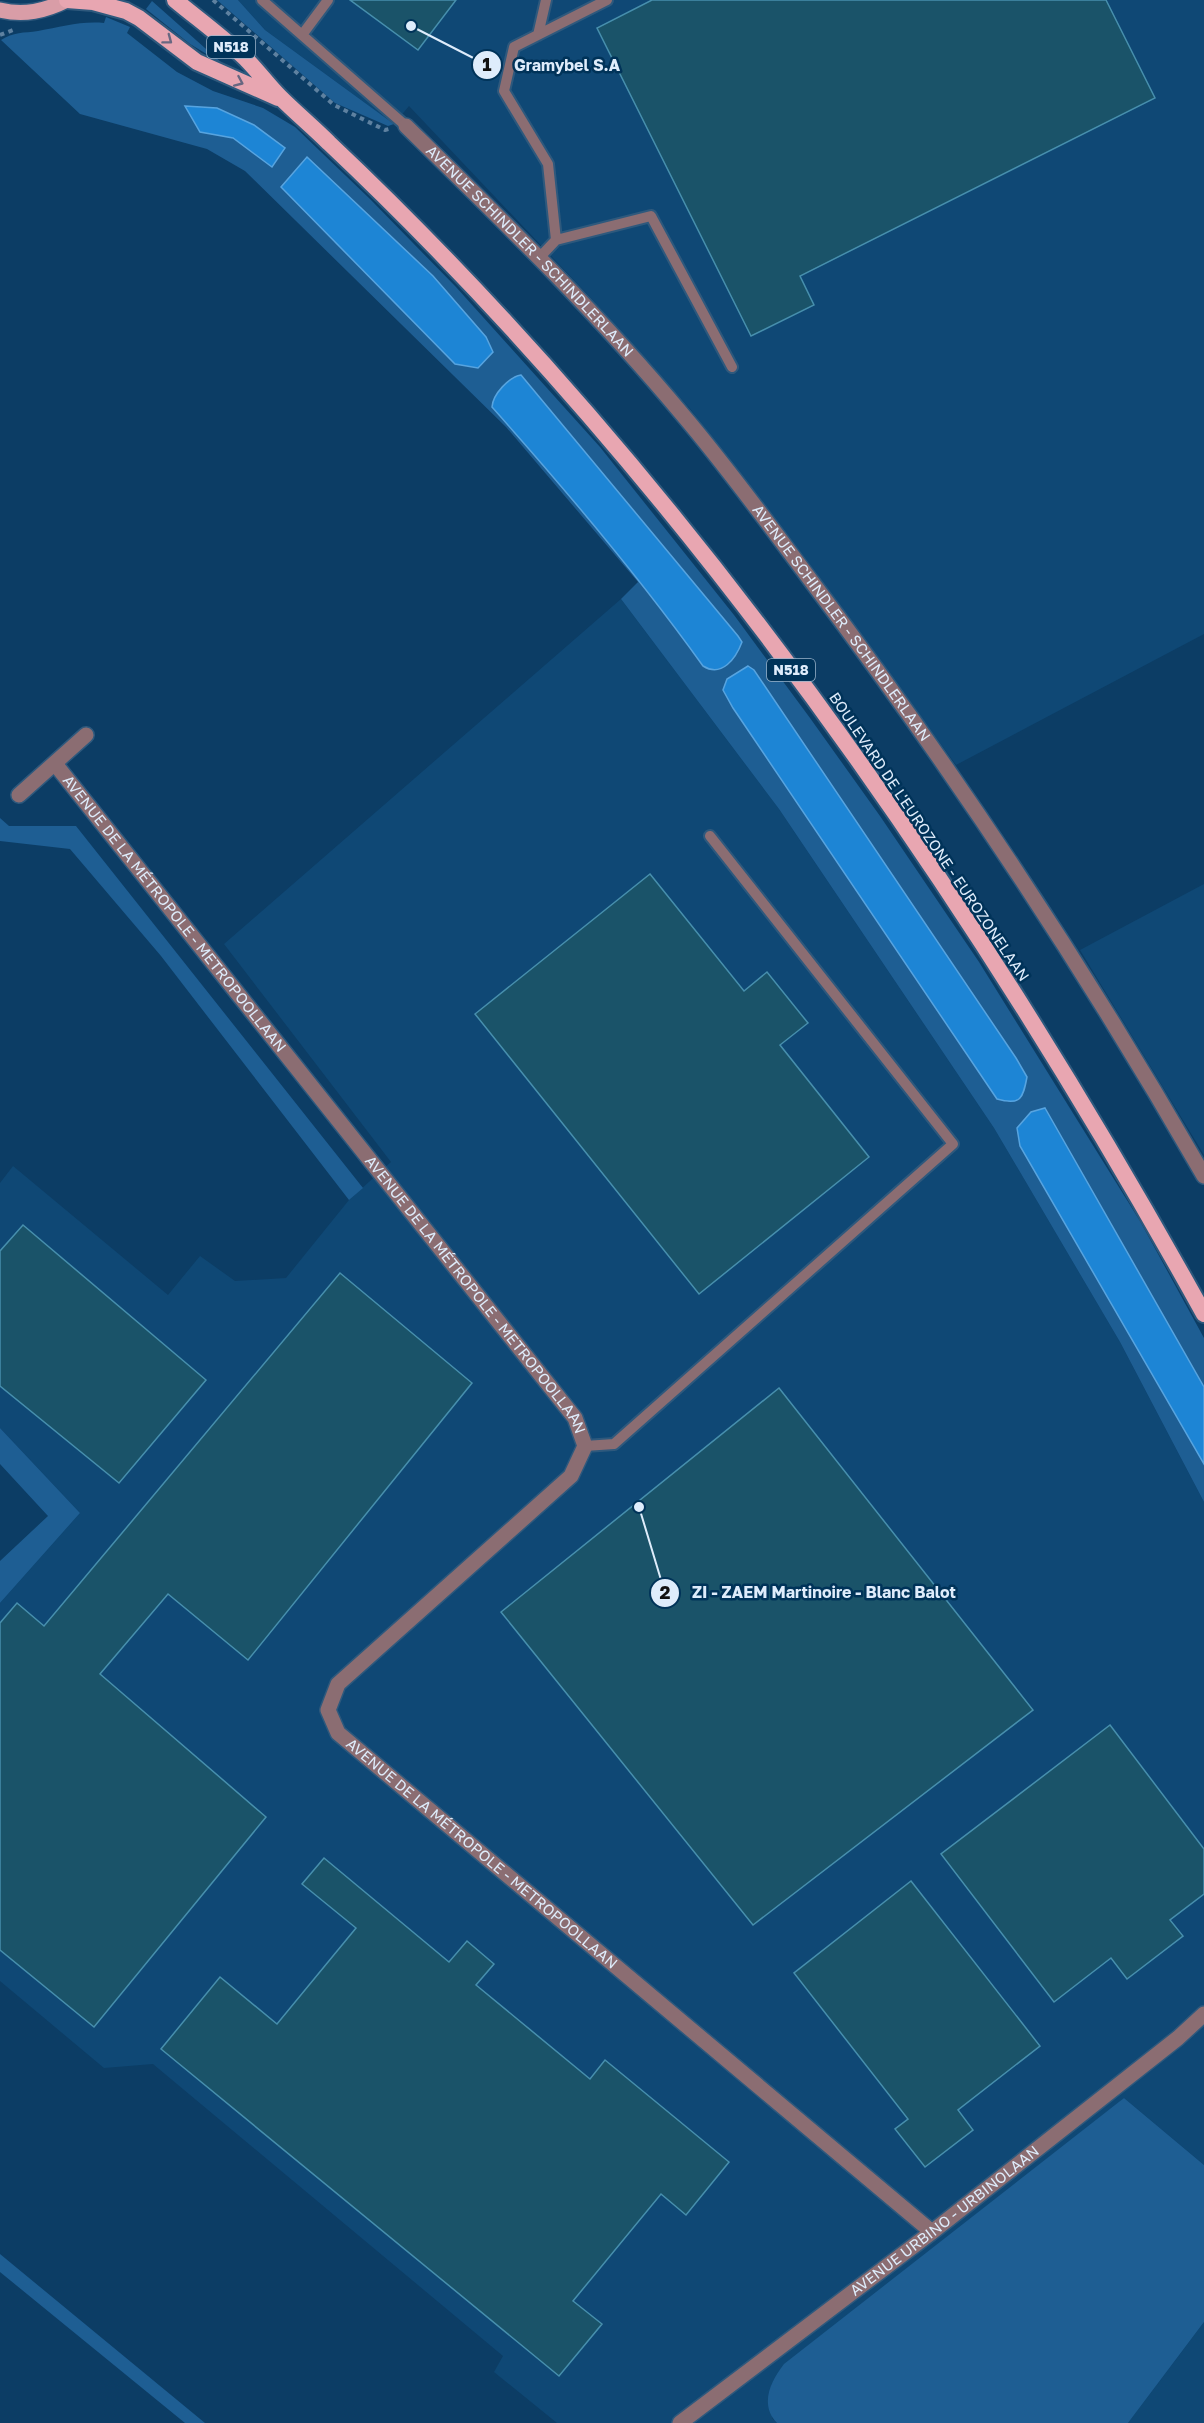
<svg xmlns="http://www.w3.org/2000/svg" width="1204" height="2423" viewBox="0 0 1204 2423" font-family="'Golos Text',sans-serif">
	<rect width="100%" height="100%" fill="#0c3d65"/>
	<path fill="#0f4875" d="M238,0H1204V634L956,765L808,562L691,410L588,295L409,106L394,124L265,30Z
		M621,599L779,809L994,1128L1120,1342L1204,1502V2165L1124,2098L772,2418L777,2423H557L494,2372L503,2356L153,2064L104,2068L0,1981V1603L80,1513L0,1428V1183L13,1166L168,1295L200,1256L235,1281L286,1278L349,1200L391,1162L224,944Z
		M1204,884V1155L1080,950Z
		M1204,2322V2423H1128Z"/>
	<path fill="#1e5e93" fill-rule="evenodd" d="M217,0H238L265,30L394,124L388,126L335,103Z
		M152,1L223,64L190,44L146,9Z
		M106,17L130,27L127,33L177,72L213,91L263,108L295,127L370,199L456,287L600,447L734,615L810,718L880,816L979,962L1140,1221L1204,1338V1387L1045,1108L1018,1128L1020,1146L1204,1464V1502L1120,1342L994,1128L779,809L621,599L638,582L506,427L245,171L207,149L80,114L1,40C13,32 24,33 38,31C61,27 80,21 104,23ZM185,107L217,108L254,125L272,167L258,155ZM307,157L433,276L486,337L493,352L478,368L455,364L282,188ZM522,376L738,636L703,666C638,575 566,490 492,407L513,377ZM754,670L1027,1077L1008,1102L997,1099L733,708Z
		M0,818L9,826H76L363,1188L349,1200L161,956L70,849L0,841Z
		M0,1428L80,1513L0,1603V1561L48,1516L0,1464Z
		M1124,2098L1204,2165V2322L1128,2423H777C759,2404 771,2381 784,2364Z
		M0,2254L205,2423H185L0,2272Z"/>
	<path fill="#1d85d5" stroke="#57a4e0" stroke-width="1.5" d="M185,106L217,108L254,125L285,148L272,167L233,138L200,132Z
		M307,157L433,276L486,337L493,352L478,368L455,364L281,187Z
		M521,375L738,636L742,642C736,658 722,678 703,666C638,575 566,490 492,407C493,394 509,377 521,375Z
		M748,666L754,670L1016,1058L1027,1077C1023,1098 1021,1106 997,1099L733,708L723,690L727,679Z
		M1045,1108L1204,1387V1464L1020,1146L1017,1128L1031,1112Z"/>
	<path fill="#1a5369" stroke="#478fad" stroke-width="1.5" d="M350,0H456L418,50Z
		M652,0H1106L1155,98L800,276L814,305L751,336L597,28Z
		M650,874L744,991L767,972L808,1023L780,1045L869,1157L699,1294L475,1014Z
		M23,1225L206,1380L119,1483L0,1386V1251Z
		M340,1273L472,1383L248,1660L168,1594L100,1674L266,1817L94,2027L0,1950V1623L17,1603L44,1626Z
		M779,1388L1033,1710L753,1925L501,1612Z
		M1110,1725L1204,1849V1894L1170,1920L1183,1936L1127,1979L1111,1958L1054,2002L941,1854Z
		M324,1858L449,1962L467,1941L494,1964L476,1985L590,2079L605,2060L729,2162L686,2215L661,2194L573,2301L602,2324L559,2376L161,2049L220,1977L277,2024L356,1928L302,1884Z
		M911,1881L1040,2046L958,2110L973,2130L925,2167L895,2129L908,2119L794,1973Z"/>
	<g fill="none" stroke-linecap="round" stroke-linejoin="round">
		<g stroke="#2e597d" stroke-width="14">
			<path id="service" d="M262,0L406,126
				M302,35L328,0
				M538,35L546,0
				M556,240L548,164L504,91L514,47L607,0
				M540,257L556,240L651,216L732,367
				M585,1446L614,1444L953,1144L710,836"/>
		</g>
		<g stroke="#2e597d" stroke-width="18">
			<g id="minor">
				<path id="s1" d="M406,126C501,219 597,312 682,414C728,468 770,526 812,582C955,772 1086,970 1204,1176"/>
				<path id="s2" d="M56,765L575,1418L585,1446L571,1476L338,1684L328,1710L338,1733L932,2232"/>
				<path d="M19,795L86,735"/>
				<path id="s3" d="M680,2423L932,2232L1178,2038L1204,2014"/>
			</g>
		</g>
		<g stroke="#2e597d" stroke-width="18">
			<path id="primary" d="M0,10C24,16 45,11 67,0"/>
		</g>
		<g stroke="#2e597d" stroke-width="20">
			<path id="trunk" d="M67,0L93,2L126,11L139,18L197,62L278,98
				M175,0C198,19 224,38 246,59C258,71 268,85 280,97C296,113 313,127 329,143C683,477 969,890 1204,1314"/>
		</g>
		<path stroke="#5e81a0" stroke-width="4" stroke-dasharray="4.5 4.5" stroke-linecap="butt" d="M213,0L334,105L385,130L389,129
			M0,35L13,30"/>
		<use href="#service" stroke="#8b6d72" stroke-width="10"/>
		<use href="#minor" stroke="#8b6d72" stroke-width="15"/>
		<use href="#primary" stroke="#d99da7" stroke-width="15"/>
		<use href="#trunk" stroke="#e8a6b1" stroke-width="16"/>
	</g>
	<defs><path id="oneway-chevron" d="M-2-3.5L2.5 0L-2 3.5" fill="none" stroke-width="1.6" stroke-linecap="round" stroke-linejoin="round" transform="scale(1.5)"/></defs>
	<g stroke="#686781">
		<use href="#oneway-chevron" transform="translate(168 40) rotate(37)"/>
		<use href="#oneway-chevron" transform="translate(239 82) rotate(24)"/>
	</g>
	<g text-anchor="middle" stroke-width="5" stroke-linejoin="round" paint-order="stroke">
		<g fill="#003359" stroke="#9bb4ca" stroke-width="1.5">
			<rect x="207" y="36" width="48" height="22" rx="4.5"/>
			<rect x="767" y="659" width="48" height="22" rx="4.5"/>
		</g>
		<g font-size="14" font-weight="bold" fill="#deecfb">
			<text x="231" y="52">N518</text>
			<text x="791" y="675">N518</text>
		</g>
		<g font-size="15" fill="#deecfb" stroke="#003359">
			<text dy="5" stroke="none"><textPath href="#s1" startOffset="176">AVENUE SCHINDLER - SCHINDLERLAAN</textPath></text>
			<text dy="5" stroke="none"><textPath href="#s1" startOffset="662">AVENUE SCHINDLER - SCHINDLERLAAN</textPath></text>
			<text transform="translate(929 837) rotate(56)" y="5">BOULEVARD DE L'EUROZONE - EUROZONELAAN</text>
			<text dy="5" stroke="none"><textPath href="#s2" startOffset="190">AVENUE DE LA MÉTROPOLE - METROPOOLLAAN</textPath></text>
			<text dy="5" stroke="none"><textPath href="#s2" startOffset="676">AVENUE DE LA MÉTROPOLE - METROPOOLLAAN</textPath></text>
			<text dy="5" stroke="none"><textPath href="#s2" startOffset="1450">AVENUE DE LA MÉTROPOLE - METROPOOLLAAN</textPath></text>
			<text dy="5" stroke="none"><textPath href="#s3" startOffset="333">AVENUE URBINO - URBINOLAAN</textPath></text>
		</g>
	</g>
	<path fill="none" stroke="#deecfb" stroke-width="2" d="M411 26L487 65M639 1507L665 1593"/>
	<g fill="#deecfb" stroke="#003359" stroke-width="2">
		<circle cx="411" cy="26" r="6"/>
		<circle cx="639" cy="1507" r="6"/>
		<circle cx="487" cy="65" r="15"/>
		<circle cx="665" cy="1593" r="15"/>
	</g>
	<g font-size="18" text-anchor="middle" font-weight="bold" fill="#111">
		<text x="487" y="71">1</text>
		<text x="665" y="1599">2</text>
	</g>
	<g font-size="16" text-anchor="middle" font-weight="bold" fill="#deecfb" stroke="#003359" stroke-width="5" stroke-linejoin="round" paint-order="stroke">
		<text x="567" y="71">Gramybel S.A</text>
		<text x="824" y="1598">ZI - ZAEM Martinoire - Blanc Balot</text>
	</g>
</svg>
